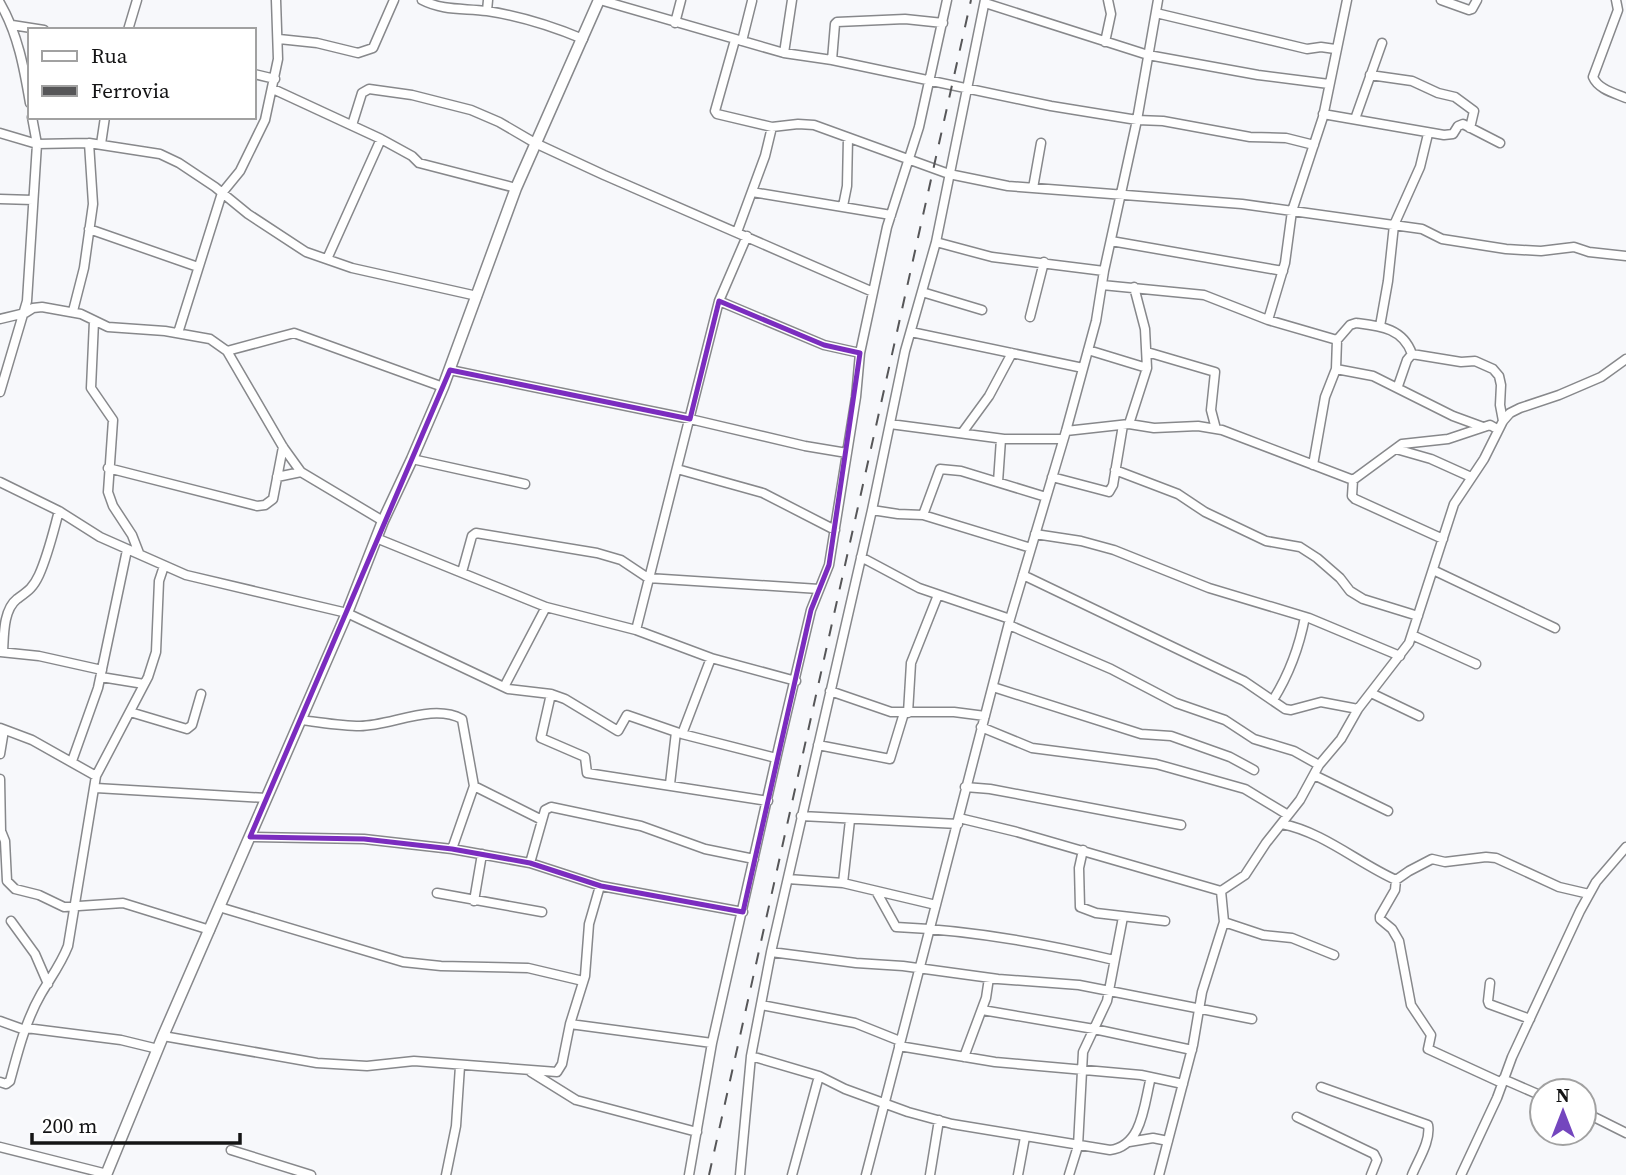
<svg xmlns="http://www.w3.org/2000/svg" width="1626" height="1175" viewBox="0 0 1626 1175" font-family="'Source Serif 4',serif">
	<rect width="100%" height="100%" fill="#f7f8fb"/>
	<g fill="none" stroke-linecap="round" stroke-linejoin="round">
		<g stroke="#87888b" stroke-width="11">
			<path id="minor" d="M422,0C443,11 464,8 487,11C520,16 552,26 583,39
				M600,0L784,53L832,60L1051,106L1137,120L1163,121L1250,137L1286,138L1314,145
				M1441,0L1469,10L1472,9L1477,0
				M1616,0L1618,10L1593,77C1598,89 1614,93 1626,98
				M0,3C18,34 24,68 30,103
				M985,3L1148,55L1258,75L1329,84
				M487,11L488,0
				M1156,13L1307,49L1321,47L1335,49
				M675,23L681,0
				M12,25L44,30
				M128,30L137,0
				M279,39L317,43L358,53L373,48L394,0
				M735,40L715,111L717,114L772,127L798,124L814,125L949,174L1008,186L1242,204L1422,229L1442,239L1506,249L1541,251L1574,247L1589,252L1626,256
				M742,41L752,1
				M1105,42L1111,14L1108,0
				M784,53L792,0
				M832,60L835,24L837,22L905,19L943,23
				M254,74L275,79
				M1370,75L1412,81L1438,93L1455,97L1474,111L1470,128
				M273,89L381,139L327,259
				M1323,114L1444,135L1453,134L1458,126L1463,124L1500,143
				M1355,119L1382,43
				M352,125L362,93L369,89L412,95L471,110L499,122L535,143L604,175L873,292
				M0,133L37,144L89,143L160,154L179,163L215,187L248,214L306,252L352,268L477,296
				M381,139L412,156L419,163L516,188
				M101,144L105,117
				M1033,188L1041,143
				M752,192L891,215
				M0,199L33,200
				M843,206L847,186L848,138
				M89,229L198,267
				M737,232L765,156L772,127
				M1111,241L1283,271
				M936,242L992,257L1104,271
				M1102,285L1204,295L1268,320L1337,340
				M922,292L982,310
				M719,301L824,345L860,353
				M73,311L84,268L93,204L89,143
				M1030,317L1044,262
				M0,319L25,313L33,308L42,307L81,314L108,327L165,331L210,339L227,351L283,447L301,472L383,521
				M1268,320L1285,263L1292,211L1323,117L1347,0
				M94,321L91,388L113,420L108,492L113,506L132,535L139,553
				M1380,326L1388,281L1394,225L1420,167L1428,134
				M911,332L1083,368
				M178,333L222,193L240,171L265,120L278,59L276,0
				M1088,350L1147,368
				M227,351L294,333L443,387
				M1147,352L1215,372L1211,410L1216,429
				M1412,354L1461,362L1475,361L1493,369L1499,376L1501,385L1500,405L1503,421
				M1336,369L1373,376L1453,416L1483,427
				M450,370L690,419L805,446L847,453
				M1398,386L1407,360L1412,354
				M0,392L27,301L37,144L32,117
				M890,424L1004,439H1063
				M1129,424L1147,368L1145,329L1134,287
				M1066,431L1129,424L1154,428L1198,426L1222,430L1353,480L1402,444L1448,439L1490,425L1497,429
				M962,433L989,396L1012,353
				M1396,449L1431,459L1471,477
				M412,459L525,484
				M1313,465L1325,397L1336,369L1337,340L1350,325L1356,323C1380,326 1403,328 1412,354
				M108,468L257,506L265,505L273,499L283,447
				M677,469L763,493L835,530
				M1115,470L1178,494L1205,512L1266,541L1300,547L1317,558L1340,578L1350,591L1363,599L1418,616
				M277,477L301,472
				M1052,477L1109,492L1113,485L1123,425
				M1353,480L1352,496L1355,499L1443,539
				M0,482L59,511L100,537L186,575L347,613L508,689L551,694L565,699L618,731L627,715L682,734L776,758
				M998,482L1001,439
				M872,510L898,514L923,515L1031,548
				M923,515L940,469L961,471L1046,497
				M1035,534L1081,541L1114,550L1209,588L1309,618L1400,656
				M376,538L546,607L636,630L711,658L796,681
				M861,557L919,588L1010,619
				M1433,570L1555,628
				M462,572L472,536L476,533L597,553L621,560L648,578L819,589
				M1023,575L1244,681L1285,709L1291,710L1321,702L1358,709
				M1009,625L1111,669L1176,703L1225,720L1254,739L1294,751L1319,765
				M636,630L719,301L747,236
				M1412,635L1476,664
				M0,652L39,656L102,670
				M3,652C4,636 3,610 17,599C28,591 33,588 39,575C48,555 53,533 59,511
				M101,677L144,684
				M504,687L546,607
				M993,687L1141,734L1171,736L1230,757L1254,770
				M830,691L891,712H954L985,716
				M1371,693L1419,716
				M551,694L541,738L585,757L587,773L768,801
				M1273,700C1290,673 1299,648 1305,617
				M130,712L187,729L192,725L201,694
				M908,713L911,663L938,595
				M300,720C319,722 340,726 360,726C391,726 432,703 462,719L474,786L452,849
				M981,727L1032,748L1156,764L1245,789L1288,815
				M0,728L32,740L96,776
				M682,734L711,658
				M818,745L890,759L904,713
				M0,754L4,730
				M72,761L98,688L127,550
				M1314,775L1388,811
				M0,779L1,831L5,841L7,881L15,889L39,895L64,907L123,903L210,930
				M670,784L676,732
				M474,786L542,820
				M965,787L990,789L1181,825
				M96,788L266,798
				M801,816L958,824
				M959,818L1017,832L1221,891L1245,875L1266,843L1300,800L1319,765L1341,739L1358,709L1409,643L1454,504L1484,459L1503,421L1510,413L1520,408L1559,395L1601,377L1626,359
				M1282,824C1323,832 1358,863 1396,880
				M250,837L364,839L452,849L530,863L601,886L743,912
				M1083,850L1079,868L1080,907L1096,913L1165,921
				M530,863L545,810L551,807L641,826L705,849L754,859
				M788,879L843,883L936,905
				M843,883L850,820
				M876,891L896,927C969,930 1043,943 1114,960
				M437,893L542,912
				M474,901L482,854
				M219,907L403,962L441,966L528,968L583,981
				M11,921L35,954L48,984
				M1224,922L1263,935L1292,938L1334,955
				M771,952L856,963L903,966L998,979L1079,985L1252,1019
				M1490,983L1488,1001L1489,1004L1530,1019
				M761,1005L855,1023L900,1041
				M982,1010L1094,1029L1192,1050
				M0,1021L25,1030
				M570,1024L712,1043
				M26,1028L121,1040L158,1049
				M163,1036L317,1063L367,1066L414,1061L557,1072L562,1064L570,1024L585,976L589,924L600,886
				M899,1046L995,1062L1141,1075L1183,1084
				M751,1056L819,1076L845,1089L908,1112L952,1124L1110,1150C1143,1146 1144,1103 1151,1077
				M964,1057L986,998L989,978
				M531,1072L576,1100L697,1132
				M1503,1079L1542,1096
				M0,1082L6,1084L10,1081C18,1051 26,1020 41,994C51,977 61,964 68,946L96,776L148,677L156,652L159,581L164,566
				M1502,1083L1428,1049L1431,1035L1411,1005L1399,941L1392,929L1380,919V916L1395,890L1396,880L1409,871L1432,859L1445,862L1486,857L1496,858L1559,887L1589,894
				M1321,1087L1428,1125C1431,1141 1418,1160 1412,1175
				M1584,1112L1626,1133
				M1297,1117L1374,1154L1377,1160L1371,1175
				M1129,1142L1153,1138L1168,1141
				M0,1147L107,1174
				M231,1150L311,1175
				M446,1175L456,1126L460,1066
				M689,1175L712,1043L779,746L811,610L829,565L856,397L860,353L887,227L919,127L947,0
				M740,1175L751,1056L771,952L872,510L905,351L936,242L985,0
				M792,1175L819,1076
				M866,1175L1010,619L1066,431L1096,321L1104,271L1137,120L1158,0
				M930,1175L939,1120
				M1018,1175L1025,1137
				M1069,1175L1078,1146L1083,1052L1107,1001L1123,917
				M1159,1175L1193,1045L1202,992L1224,922L1221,891
				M1461,1175L1497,1098L1512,1057L1580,911L1596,882L1626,847"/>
		</g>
		<g stroke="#87888b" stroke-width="13">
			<path id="tertiary" d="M106,1175L163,1036L347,613L383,521L412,459L443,387L516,188L599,0"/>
		</g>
		<use href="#minor" stroke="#fff" stroke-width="8"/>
		<use href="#tertiary" stroke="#fff" stroke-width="10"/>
		<path stroke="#565658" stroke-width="2" stroke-dasharray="12 12" stroke-linecap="butt" d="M709,1175L971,0"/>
	</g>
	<path fill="none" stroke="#7b2cbf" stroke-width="5" stroke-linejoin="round" d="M719,301L824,345L860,353L829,565L811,610L743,912L601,886L530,863L452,849L364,839L250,837L450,370L690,419Z"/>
	<rect x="28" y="28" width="228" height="91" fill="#ffffff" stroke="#a1a1a1" stroke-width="2"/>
	<rect x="42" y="51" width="35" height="10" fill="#ffffff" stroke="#a1a1a1" stroke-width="2"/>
	<text x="91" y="63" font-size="21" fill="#141415">Rua</text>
	<rect x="42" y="86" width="35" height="10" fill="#565658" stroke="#a1a1a1" stroke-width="2"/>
	<text x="91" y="98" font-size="21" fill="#141415">Ferrovia</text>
	<g transform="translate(1563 1112)"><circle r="33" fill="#ffffff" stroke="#a1a1a1" stroke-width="2"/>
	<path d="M0-5L12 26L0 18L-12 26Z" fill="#7446be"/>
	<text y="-10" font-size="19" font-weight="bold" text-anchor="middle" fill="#141415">N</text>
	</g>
	<path d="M32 1133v10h208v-10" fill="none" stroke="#141415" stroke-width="3.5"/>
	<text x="42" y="1133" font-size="21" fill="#141415" stroke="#ffffff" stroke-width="5" paint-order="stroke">200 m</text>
</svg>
